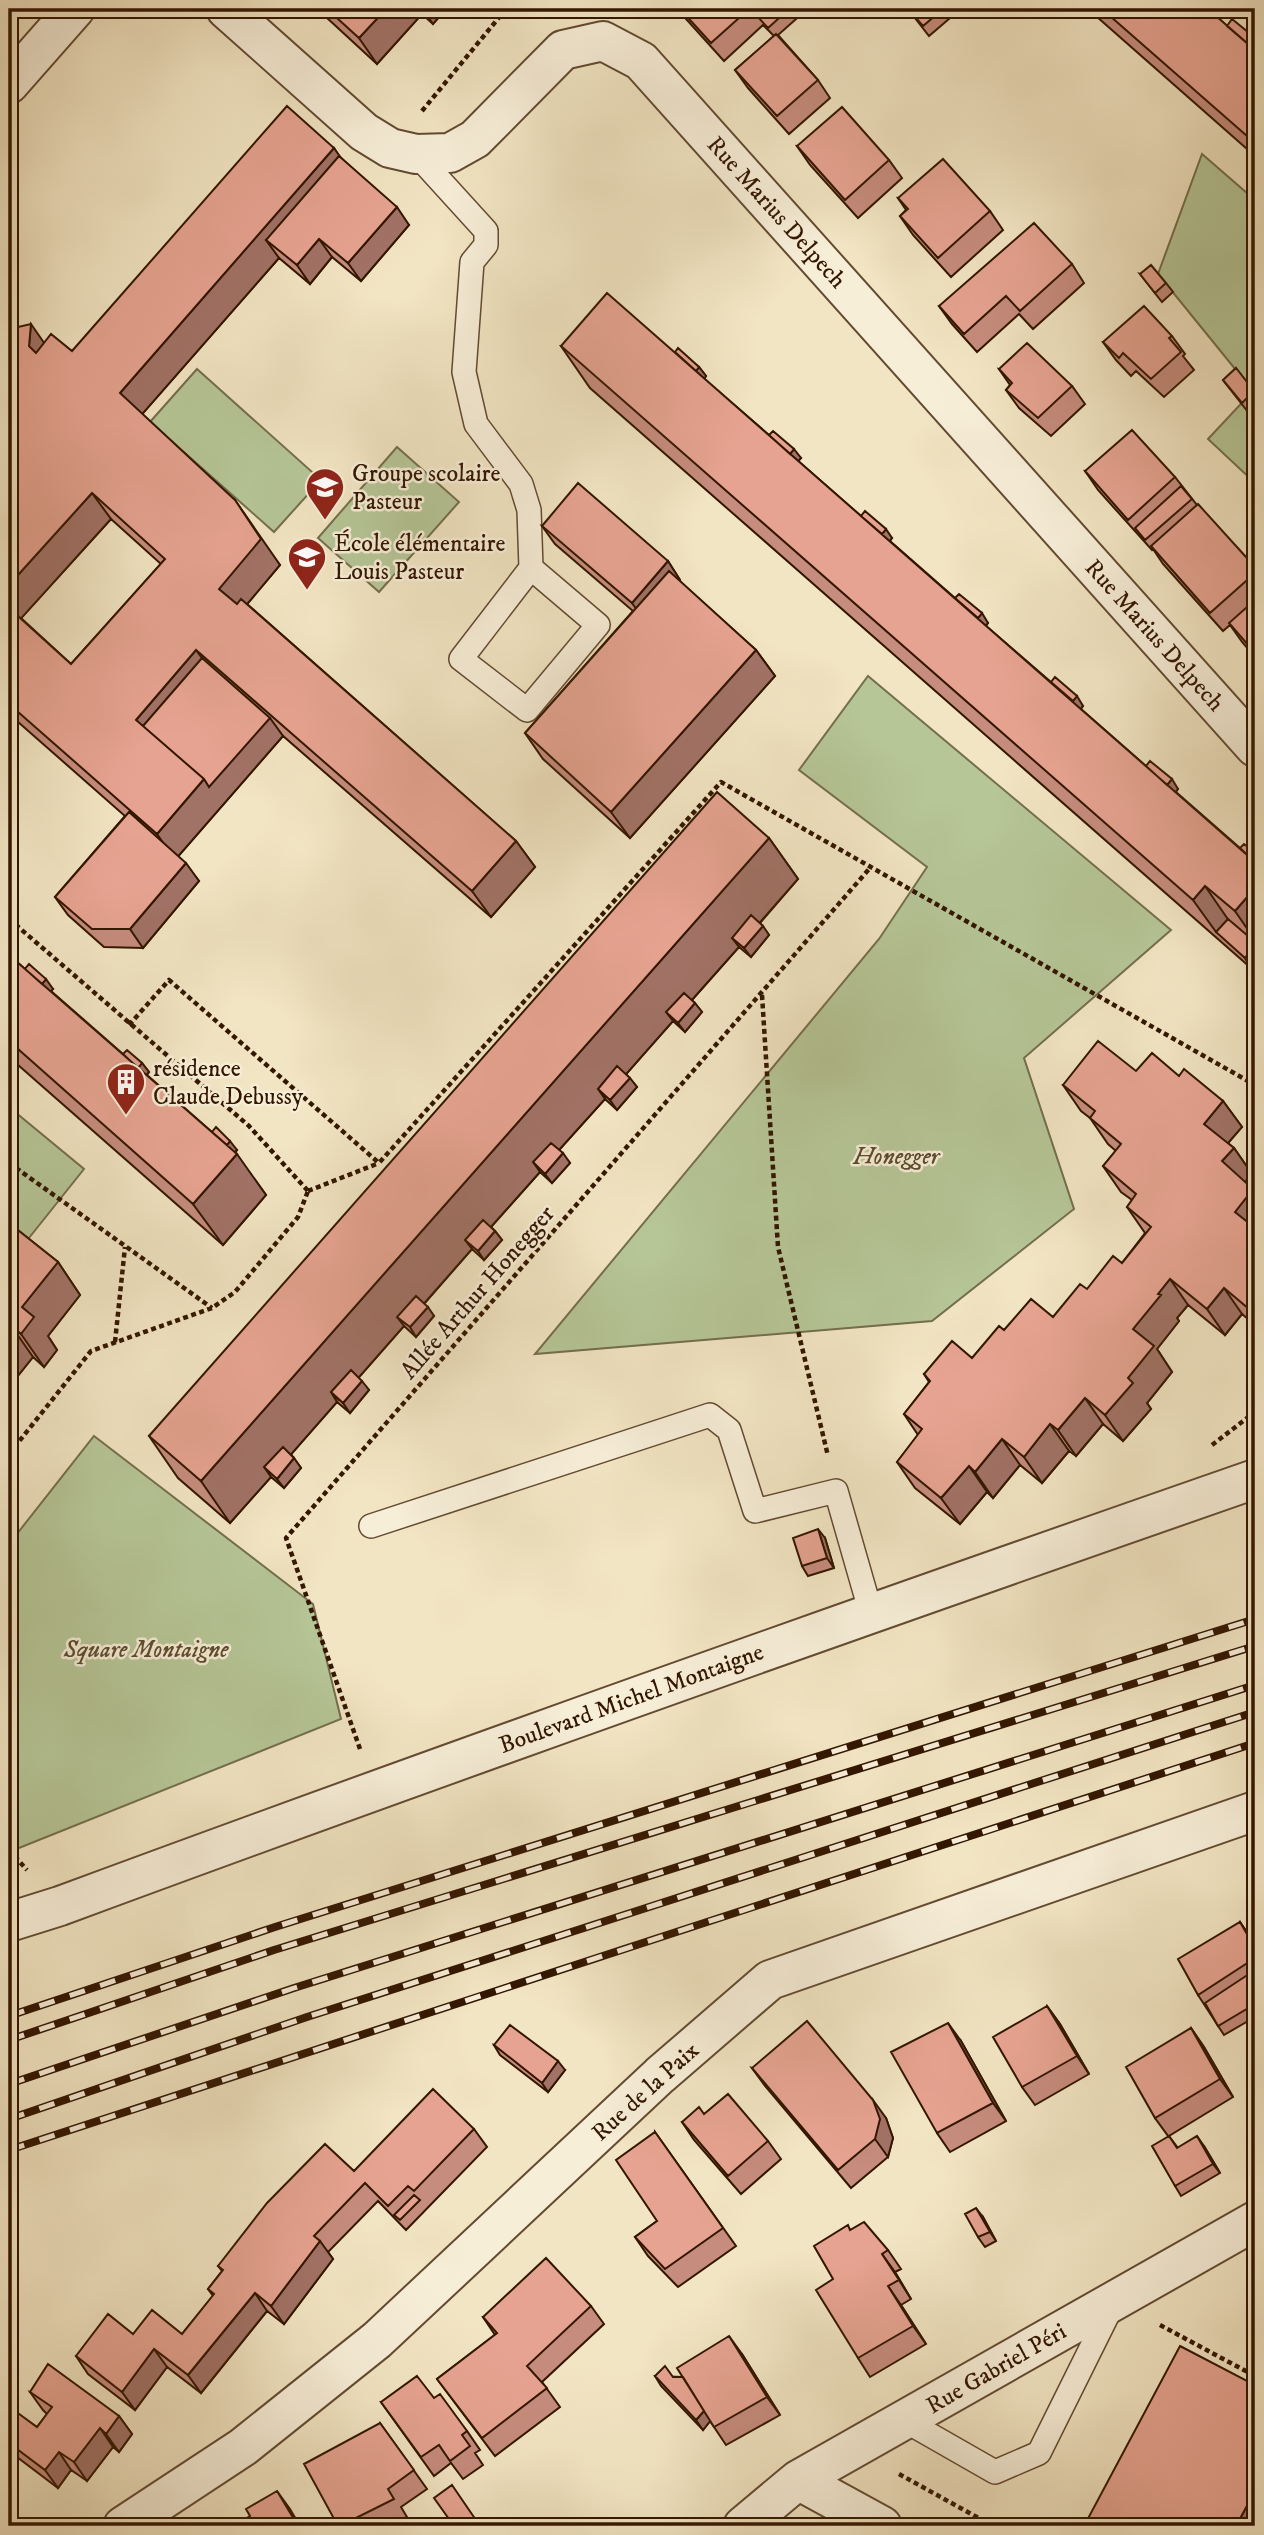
<svg xmlns="http://www.w3.org/2000/svg" width="1264" height="2535" viewBox="0 0 1264 2535" font-family="'IM FELL DW Pica',serif">
	<rect width="100%" height="100%" fill="#f2e5c3"/>
	<filter id="stains"><feTurbulence type="fractalNoise" baseFrequency=".00286" numOctaves="4"/><feColorMatrix values="0 0 0 0 .2 0 0 0 0 .09 0 0 0 0 .02 0 0 0 .5 -.17"/></filter>
	<radialGradient id="worn" r=".72"><stop offset=".6" stop-color="#630" stop-opacity="0"/><stop offset="1" stop-color="#630" stop-opacity=".3"/></radialGradient>
	<path fill="#b6c697" stroke="#746e4c" stroke-width="2" d="M1202,154L1255,200V483L1208,439L1253,391L1158,274Z
		M197,369L321,480L274,532L150,422Z
		M397,447L459,502L379,592L318,538Z
		M868,676L1171,930L1024,1058L1074,1209L932,1321L535,1354L879,939L927,867L799,770Z
		M9,1107L84,1169L9,1263Z
		M94,1436L313,1604L341,1719L9,1852V1544Z"/>
	<g fill="none" stroke-linecap="round" stroke-linejoin="round">
		<g stroke="#634a31" stroke-width="26">
			<path id="lane" d="M416,154L486,231V245L472,262L464,372L476,424L521,484L529,510L531,568L461,659L527,710L598,625L531,568
				M371,1526L710,1415L729,1430L755,1511L836,1491L871,1613
				M904,2420L995,2472L1039,2453L1113,2304"/>
		</g>
		<g stroke="#634a31" stroke-width="42">
			<path id="street" d="M226,9L364,132L390,148L416,154L450,153L475,139L563,50L603,41L641,61L1255,747
				M9,84L75,9
				M9,1922L60,1906C457,1759 856,1618 1255,1479
				M798,2480L882,2526
				M123,2526L243,2447L377,2340L660,2075L770,1980L1255,1811
				M743,2526L798,2480L1255,2221"/>
		</g>
		<path stroke="#331600" stroke-width="4.5" stroke-dasharray="5 3.5" stroke-linecap="butt" d="M422,111L506,9
			M9,919L249,1126L308,1191
			M762,995L778,1247L828,1456
			M129,1025L169,980L379,1163L721,782L1255,1085
			M1255,1131L1252,1141L1255,1144
			M9,1163L212,1308
			M308,1191L379,1163
			M115,1342L125,1247
			M1212,1445L1255,1412
			M9,1454L91,1351L212,1308L235,1292L298,1217L308,1191
			M360,1749L286,1538L870,868
			M9,1850L27,1870
			M1160,2325L1255,2376
			M899,2474L993,2526"/>
		<use href="#lane" stroke="#f7eed8" stroke-width="23"/>
		<use href="#street" stroke="#f7eed8" stroke-width="38"/>
		<g stroke="#331600" stroke-width="8">
			<path id="rail" d="M9,2016L275,1927L1255,1619
				M9,2040L274,1950L1255,1646
				M9,2084L294,1988L1255,1685
				M9,2119L307,2017L1255,1712
				M9,2150L1255,1743"/>
		</g>
		<use href="#rail" stroke="#f7eed8" stroke-width="5" stroke-dasharray="16" stroke-linecap="butt"/>
	</g>
	<path fill="#c68c7d" stroke="#331600" stroke-width="2" fill-rule="evenodd" d="M320,9H446L433,24L422,14L377,64L326,17Z
		M677,9H754L759,15L789,9L796,19L778,35L818,80L830,98L789,134L748,88L735,70L774,36L763,25L724,61Z
		M908,9H944L950,18L929,36Z
		M1088,9H1208L1227,26L1254,37L1255,39V156Z
		M797,146L889,160L902,178L858,218L810,165Z
		M334,148L339,156L409,225L361,281L332,257L310,284L279,258L142,414L280,565L247,604L516,841L535,867L491,917L283,736L178,856L199,881L143,948L104,947L68,915L55,897L125,816L9,714V329L44,343L72,351ZM111,519L161,564L71,664L21,618Z
		M898,198L990,211L1003,230L951,277L913,235L900,216L906,210Z
		M1072,264L1084,283L1033,329L1019,314L977,352L952,324L939,306Z
		M1140,274L1166,283L1173,292L1162,302Z
		M1172,336L1185,354L1183,356L1194,370L1164,397L1136,371L1131,376L1116,360L1103,342Z
		M561,346L674,352L699,367L706,376L704,379L769,435L801,458L798,461L861,516L892,538L890,541L955,598L988,623L986,626L1051,682L1083,706L1081,709L1146,766L1178,789L1176,792L1240,848L1255,853V963L1251,968L590,388Z
		M1236,368L1255,393V405L1248,412L1223,380Z
		M999,369L1072,386L1085,404L1051,436L1019,408L1006,390L1010,385Z
		M1085,471L1175,477L1197,505L1255,567V657L1242,642L1230,625L1223,631L1163,564L1153,549L1152,550L1098,490Z
		M542,526L668,561L680,580L679,581L756,650L775,676L630,838L543,759L525,733L633,611L555,544Z
		M769,838L798,879L760,923L769,935L751,957L739,947L692,1000L702,1012L685,1032L673,1021L626,1074L637,1087L617,1110L605,1099L559,1150L570,1163L552,1183L540,1172L491,1227L495,1231L502,1240L484,1260L472,1249L424,1304L434,1316L416,1337L404,1326L358,1378L369,1390L350,1413L337,1402L291,1454L301,1468L284,1488L271,1477L230,1523L178,1478L149,1436Z
		M9,955L25,969L53,989L51,991L123,1054L142,1063L149,1072L147,1075L212,1132L237,1150L235,1153L266,1195L223,1245L9,1057Z
		M1136,1071L1179,1076L1223,1101L1242,1127L1228,1143L1234,1148L1252,1174L1245,1182L1255,1192V1325L1242,1314L1225,1335L1188,1305L1177,1318L1179,1321L1157,1349L1172,1372L1147,1403L1151,1409L1123,1441L1103,1424L1076,1456L1069,1451L1042,1483L1020,1465L993,1498L987,1492L960,1524L915,1488L897,1462L918,1435L904,1414L929,1382L924,1374L972,1358L1004,1330L1053,1317L1122,1263L1145,1233L1127,1207L1132,1200L1121,1192L1103,1166L1116,1151L1108,1144L1090,1118L1081,1111L1063,1085Z
		M9,1223L58,1262L80,1295L48,1336L57,1350L44,1367L33,1357L9,1387Z
		M825,1538L834,1568L808,1576L802,1566Z
		M1240,1922L1255,1944V2017L1224,2035L1198,1995Z
		M1047,2006L1060,2024L1089,2074L1035,2105L1022,2087Z
		M1191,2028L1204,2047L1233,2097L1169,2136L1178,2148L1204,2146L1220,2173L1181,2196L1175,2186L1168,2136L1155,2118Z
		M961,2041L1006,2121L950,2152L937,2133Z
		M494,2045L565,2070L548,2092L500,2055Z
		M752,2068L886,2118L893,2138L888,2157L851,2188L765,2086Z
		M704,2114L768,2141L781,2159L741,2194L694,2140L682,2122Z
		M474,2129L487,2147L406,2230L378,2201L328,2252L333,2259L284,2324L267,2311L201,2393L167,2367L135,2410L88,2374L76,2356L133,2334H182L213,2296L208,2289L222,2271L218,2266L354,2171Z
		M655,2132L736,2246L678,2287L648,2256L635,2237L657,2221Z
		M983,2217L996,2241L985,2247L978,2237Z
		M851,2230L888,2250L901,2269L895,2272L911,2299L901,2305L926,2344L870,2377L858,2358L833,2279Z
		M591,2306L604,2324L542,2382L560,2407L495,2456L437,2379L495,2335L483,2317Z
		M742,2354L780,2415L726,2445L710,2421L703,2430L661,2386L655,2376L683,2377Z
		M30,2392L119,2416L132,2434L119,2452L113,2447L87,2481L71,2470L58,2488L9,2451V2410L37,2427L47,2414L43,2410Z
		M434,2398L467,2431L480,2450L475,2453L483,2465L463,2479L451,2463L434,2476L381,2402Z
		M380,2423L427,2489L401,2507L407,2517L388,2526H338Z"/>
	<path fill="#a17266" stroke="#331600" stroke-width="2" d="M386,9H418L422,14L377,64L359,38Z
		M431,9H446L433,24L426,14Z
		M1254,37L1255,39V53L1244,49Z
		M334,148L352,174L266,240L279,258L138,419L120,393Z
		M397,207L409,225L361,281L348,263Z
		M319,239L332,257L310,284L297,265Z
		M31,324L49,350L47,373L29,346Z
		M699,367L706,376L697,388L690,378Z
		M794,449L801,458L790,471L784,461Z
		M92,493L111,519L16,624L9,614V585Z
		M235,500L280,565L238,615L219,589Z
		M886,529L892,538L882,551L875,542Z
		M668,561L680,580L645,621L632,603Z
		M982,613L988,623L978,635L972,625Z
		M196,650L215,676L157,742L136,720Z
		M756,650L775,676L630,838L611,812Z
		M1077,696L1083,706L1073,718L1067,709Z
		M270,718L283,736L175,860L157,834L204,779Z
		M1172,779L1178,789L1168,801L1162,792Z
		M769,838L798,879L741,944L732,938L739,947L674,1020L666,1012L673,1021L606,1097L598,1089L605,1099L541,1170L533,1162L540,1172L473,1247L465,1240L472,1249L406,1324L397,1317L404,1326L339,1400L331,1392L337,1402L273,1475L264,1467L271,1477L230,1523L201,1481Z
		M516,841L535,867L491,917L472,891Z
		M186,863L199,881L143,948L130,929Z
		M1205,886L1234,928L1216,932L1193,900Z
		M1255,888V940L1235,911Z
		M763,926L769,935L751,957L744,948Z
		M1255,946V963L1251,968L1245,958Z
		M46,979L53,989L43,1000L36,991Z
		M695,1003L702,1012L685,1032L678,1023Z
		M142,1063L149,1072L138,1084L132,1075Z
		M630,1078L637,1087L617,1110L610,1100Z
		M1223,1101L1242,1127L1222,1150L1204,1124Z
		M230,1141L237,1150L227,1162L221,1153Z
		M1234,1148L1252,1174L1240,1188L1222,1161Z
		M563,1153L570,1163L552,1183L545,1174Z
		M237,1154L266,1195L223,1245L193,1204Z
		M1253,1189L1255,1192V1235L1235,1212Z
		M495,1231L502,1240L484,1260L478,1251Z
		M58,1262L80,1295L48,1336L57,1350L44,1367L21,1334L22,1307Z
		M1170,1279L1188,1305L1177,1318L1179,1321L1157,1349L1172,1372L1147,1403L1151,1409L1123,1441L1105,1415L1128,1378L1133,1329L1158,1294Z
		M1224,1288L1242,1314L1225,1335L1207,1309Z
		M428,1307L434,1316L416,1337L410,1327Z
		M10,1324L33,1357L9,1387V1326Z
		M362,1381L369,1390L350,1413L343,1403Z
		M1085,1398L1103,1424L1076,1456L1058,1430Z
		M1050,1424L1069,1451L1042,1483L1024,1457Z
		M1002,1439L1020,1465L993,1498L975,1472Z
		M294,1458L301,1468L284,1488L277,1479Z
		M969,1466L987,1492L960,1524L941,1498Z
		M818,1529L825,1538L834,1568L827,1558Z
		M1240,1922L1255,1944V1948Z
		M1047,2006L1060,2024L1089,2074L1077,2056Z
		M948,2023L961,2041L1006,2121L993,2103Z
		M1191,2028L1204,2047L1233,2097L1220,2079Z
		M558,2061L565,2070L548,2092L542,2083Z
		M873,2100L886,2118L893,2138L888,2157L875,2139Z
		M1197,2136L1204,2146L1220,2173L1213,2164Z
		M976,2208L983,2217L996,2241L990,2232Z
		M320,2241L333,2259L284,2324L271,2306Z
		M882,2254L895,2272L911,2299L899,2280Z
		M888,2286L901,2305L926,2344L913,2326Z
		M255,2293L267,2311L201,2393L188,2375Z
		M729,2336L742,2354L780,2415L767,2397Z
		M154,2349L167,2367L135,2410L122,2392Z
		M704,2411L711,2420L703,2430L696,2420Z
		M119,2416L132,2434L119,2452L106,2434Z
		M100,2428L113,2447L87,2481L74,2462Z
		M59,2452L71,2470L58,2488L45,2470Z
		M277,2491L290,2509L300,2526H298Z
		M1255,2491V2526H1236Z"/>
	<path fill="#e6a391" stroke="#331600" stroke-width="2" d="M327,9H386L359,38Z
		M420,9H431L426,14Z
		M680,9H749L711,43Z
		M765,9H789L768,28L757,16Z
		M908,9H943L923,26Z
		M1102,9H1208L1255,50V143Z
		M1232,19L1254,37L1248,44L1227,26Z
		M776,34L818,80L777,116L735,70Z
		M287,106L334,148L120,393L235,500L261,539L219,589L237,604L241,599L516,841L472,891L196,650L136,720L204,779L157,834L9,704V608L71,664L165,559L92,493L9,585V329L31,324L29,346L36,353L51,334L72,351Z
		M842,107L889,160L845,200L797,146Z
		M339,156L397,207L348,263L319,239L297,265L266,240Z
		M943,159L990,211L938,258L900,216L908,209L898,198Z
		M1034,223L1072,264L1020,311L1006,296L964,334L939,306Z
		M1151,265L1166,283L1155,293L1140,274Z
		M607,293L1255,862V888L1235,911L1205,886L1193,900L561,346Z
		M1144,306L1172,336L1169,338L1181,352L1151,379L1123,353L1119,358L1103,342Z
		M1027,343L1072,386L1038,418L1006,390L1012,383L999,369Z
		M678,348L699,367L696,371L675,352Z
		M1236,368L1254,391L1242,403L1223,380Z
		M1132,430L1175,477L1128,520L1085,471Z
		M773,431L794,449L790,454L769,435Z
		M578,483L668,561L632,603L542,526Z
		M1181,486L1192,499L1145,540L1135,528Z
		M1198,504L1255,567V573L1210,613L1151,546Z
		M865,511L886,529L882,534L861,516Z
		M669,571L756,650L611,812L525,733Z
		M959,594L982,613L978,618L955,598Z
		M1255,600V653L1229,623Z
		M202,658L270,718L209,787L204,779L143,726Z
		M1055,677L1077,696L1073,701L1051,682Z
		M1150,761L1172,779L1167,785L1146,766Z
		M717,792L769,838L201,1481L149,1436Z
		M129,812L186,863L130,929H92L55,897Z
		M1244,844L1255,853V862L1240,848Z
		M751,915L763,926L744,948L732,938Z
		M1228,919L1255,942V946L1245,958L1216,932Z
		M9,955L237,1154L193,1204L9,1041Z
		M29,964L46,979L42,984L25,969Z
		M684,993L695,1003L678,1023L666,1012Z
		M1098,1041L1136,1071L1152,1053L1179,1076L1184,1069L1223,1101L1204,1124L1234,1148L1222,1161L1253,1189L1235,1212L1255,1228V1314L1224,1288L1207,1309L1170,1279L1158,1294L1161,1295L1133,1329L1154,1346L1128,1378L1133,1383L1105,1415L1085,1398L1058,1430L1050,1424L1024,1457L1002,1439L975,1472L969,1466L941,1498L897,1462L922,1429L904,1414L930,1381L924,1374L952,1341L972,1358L999,1326L1004,1330L1031,1299L1053,1317L1080,1284L1087,1289L1113,1256L1122,1263L1151,1227L1127,1207L1136,1194L1103,1166L1121,1144L1090,1118L1095,1111L1063,1085Z
		M127,1050L142,1063L138,1068L123,1054Z
		M617,1066L630,1078L610,1100L598,1089Z
		M216,1127L230,1141L227,1145L212,1132Z
		M551,1143L563,1153L545,1174L533,1162Z
		M483,1220L495,1231L478,1251L465,1240Z
		M9,1223L58,1262L22,1307L34,1317L21,1334L10,1324L9,1326Z
		M416,1296L428,1307L410,1327L397,1317Z
		M351,1370L362,1381L343,1403L331,1392Z
		M283,1447L294,1458L277,1479L264,1467Z
		M818,1529L827,1558L802,1566L793,1538Z
		M1240,1922L1255,1948V1958L1198,1995L1178,1959Z
		M1255,1970V2004L1218,2026L1205,2003Z
		M1047,2006L1077,2056L1022,2087L993,2037Z
		M807,2021L873,2100L880,2119L875,2139L838,2170L752,2068Z
		M948,2023L993,2103L937,2133L891,2052Z
		M510,2025L558,2061L542,2083L494,2045Z
		M1191,2028L1220,2079L1155,2118L1126,2067Z
		M433,2089L474,2129L414,2191L408,2186L388,2206L365,2183L314,2236L320,2241L271,2306L255,2293L188,2375L154,2349L122,2392L76,2356L108,2314L133,2334L152,2310L182,2334L214,2294L208,2289L223,2270L218,2266L267,2203L325,2144L354,2171Z
		M728,2094L768,2141L728,2176L682,2122L699,2107L704,2114Z
		M655,2132L723,2228L665,2269L635,2237L657,2221L616,2160Z
		M1169,2136L1177,2148L1197,2136L1213,2164L1175,2186L1152,2146Z
		M414,2195L420,2200L400,2220L394,2215Z
		M976,2208L990,2232L978,2237L965,2214Z
		M864,2222L888,2250L882,2254L899,2280L888,2286L913,2326L858,2358L816,2290L833,2279L814,2246L848,2225L850,2230Z
		M546,2258L591,2306L527,2366L547,2388L482,2438L437,2379L497,2333L483,2317Z
		M729,2336L767,2397L714,2427L677,2368Z
		M1180,2346L1255,2385V2491L1236,2526H1084Z
		M48,2364L119,2416L106,2434L100,2428L74,2462L59,2452L45,2470L9,2443V2410H10L11,2408L37,2427L52,2407L30,2392Z
		M665,2366L673,2377H683L704,2411L696,2420L655,2376Z
		M417,2376L434,2398L440,2394L467,2431L462,2435L470,2446L450,2461L439,2445L421,2457L381,2402Z
		M380,2423L414,2470L388,2489L394,2499L340,2526H338L304,2464Z
		M452,2485L480,2526H454L434,2498Z
		M277,2491L298,2526H233L250,2516L246,2509Z"/>
	<defs>
		<g id="school-pin" transform="scale(2.0125)"><path d="M0 17L-7.5 6A9.5 9.5 0 1 1 7.5 6Z" fill="#8f2418" stroke="#f7eed8"/><path d="M0-5L7-2L0 1L-7-2ZM-4 1L0 2.5L4 1V4Q0 6-4 4Z" fill="#fff"/></g>
		<g id="building-pin" transform="scale(2.0125)"><path d="M0 17L-7.5 6A9.5 9.5 0 1 1 7.5 6Z" fill="#8f2418" stroke="#f7eed8"/><path d="M-4-6H4V6H1V3H-1V6H-4ZM-2.5-4.3h1.7v1.8h-1.7ZM.8-4.3h1.7v1.8H.8ZM-2.5-1h1.7V.8h-1.7ZM.8-1h1.7V.8H.8Z" fill="#fff"/></g>
	</defs>
	<g fill-rule="evenodd">
		<use href="#school-pin" x="325" y="487"/>
		<use href="#school-pin" x="307" y="557"/>
		<use href="#building-pin" x="126" y="1082"/>
	</g>
	<g text-anchor="middle" stroke-width="5" stroke-linejoin="round" paint-order="stroke">
		<g font-size="24" fill="#331600" stroke="#f7eed8">
			<text transform="translate(777 212) rotate(48)" y="8">Rue Marius Delpech</text>
			<text transform="translate(1155 635) rotate(48)" y="8">Rue Marius Delpech</text>
			<text transform="translate(477 1292) rotate(-49)" y="8">Allée Arthur Honegger</text>
			<text transform="translate(631 1698) rotate(-20)" y="8">Boulevard Michel Montaigne</text>
			<text transform="translate(645 2091) rotate(-42)" y="8">Rue de la Paix</text>
			<text transform="translate(996 2368) rotate(-30)" y="8">Rue Gabriel Péri</text>
		</g>
		<g font-size="24" fill="#331600" stroke="#f7eed8" text-anchor="start">
			<text x="352" y="481">Groupe scolaire<tspan x="352" dy="28">Pasteur</tspan></text>
			<text x="334" y="551">École élémentaire<tspan x="334" dy="28">Louis Pasteur</tspan></text>
			<text x="153" y="1076">résidence<tspan x="153" dy="28">Claude Debussy</tspan></text>
		</g>
		<g font-size="24" font-style="italic" fill="#5a4b2d" stroke="#f7eed8">
			<text x="896" y="1164">Honegger</text>
			<text x="146" y="1657">Square Montaigne</text>
		</g>
	</g>
	<rect width="1264" height="2535" fill="none" stroke="#f2e5c3" stroke-width="35"/>
	<rect x="10" y="10" width="1243" height="2514" fill="none" stroke="#331600" stroke-width="3.5"/>
	<rect x="18" y="18" width="1229" height="2500" fill="none" stroke="#331600" stroke-width="2"/>
	<rect width="100%" height="100%" filter="url(#stains)"/>
	<rect width="100%" height="100%" fill="url(#worn)"/>
</svg>
